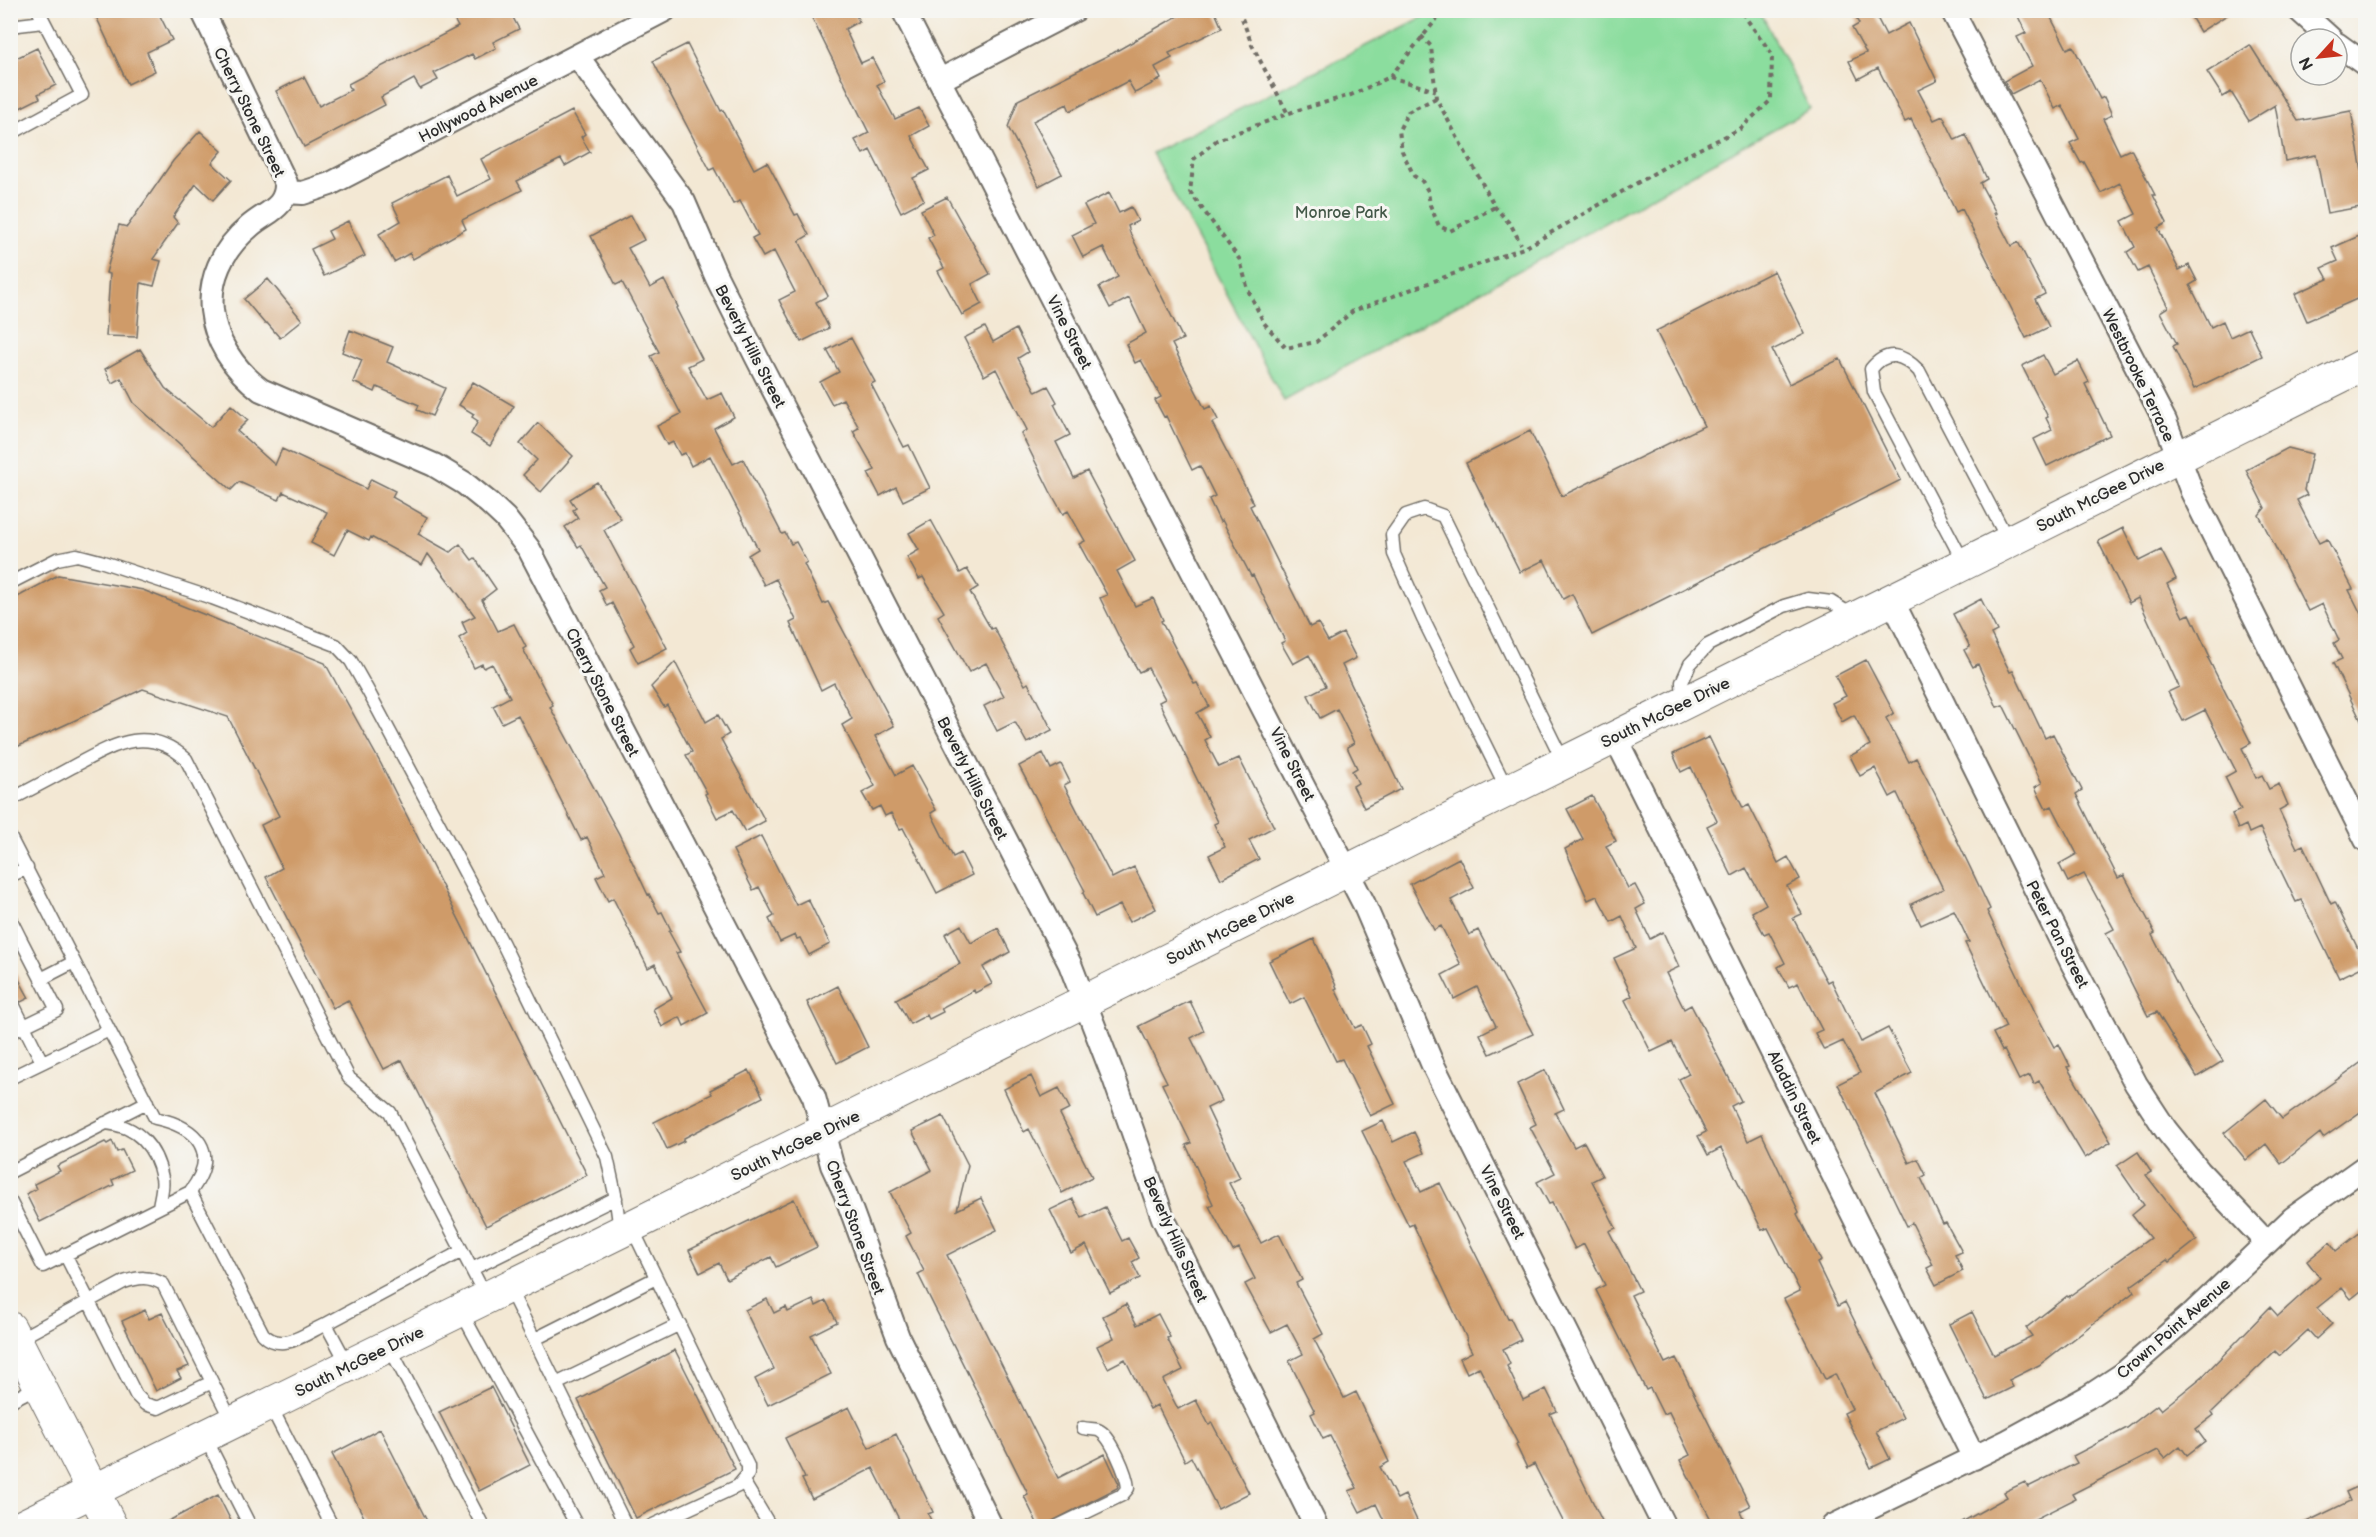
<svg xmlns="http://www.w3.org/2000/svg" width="2376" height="1537" viewBox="0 0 2376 1537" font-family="'Balsamiq Sans',sans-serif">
	<rect width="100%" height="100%" fill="#f6f6f2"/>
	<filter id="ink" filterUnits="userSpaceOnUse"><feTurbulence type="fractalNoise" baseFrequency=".0167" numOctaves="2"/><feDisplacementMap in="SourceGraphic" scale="12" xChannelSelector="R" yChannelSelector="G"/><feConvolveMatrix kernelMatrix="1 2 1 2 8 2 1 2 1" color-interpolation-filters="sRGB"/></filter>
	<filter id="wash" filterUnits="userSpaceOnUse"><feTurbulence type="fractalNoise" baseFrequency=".008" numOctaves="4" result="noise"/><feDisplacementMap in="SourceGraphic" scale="24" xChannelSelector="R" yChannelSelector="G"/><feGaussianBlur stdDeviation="1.35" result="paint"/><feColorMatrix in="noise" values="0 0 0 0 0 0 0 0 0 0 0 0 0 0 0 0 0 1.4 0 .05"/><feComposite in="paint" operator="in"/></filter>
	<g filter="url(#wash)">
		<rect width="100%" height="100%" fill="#f3e8d4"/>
		<path fill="#8bdd9e" stroke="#5b8464" stroke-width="1.5" d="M1435,11H1760L1810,109L1284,401L1152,153Z"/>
		<g id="blocks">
			<path fill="#cf9b69" d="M93,10H157L172,40L147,52L155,71L128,84Z
				M449,10H509L519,29L493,42L496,48L475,59L472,54L434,73L438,80L420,89L414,79L381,97L385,105L304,147L276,91L304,77L319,106L351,90L348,84L458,27Z
				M808,10H853L859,21L845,29L861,63L872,58L884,81L877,85L895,119L919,108L929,126L911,136L929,170L913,178L924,200L901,212L870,150L863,154L855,140L869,133Z
				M1188,10H1214L1222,28L1169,53L1172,58L1155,67L1161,79L1135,93L1128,81L1070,111L1067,104L1033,121L1062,174L1039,186L1008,127L1018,100L1113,53Z
				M1852,10H1873L1886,35L1909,23L1937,81L1918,90L1934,120L1943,116L1955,140L1966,135L1987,179L1980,183L1996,213H1994L2011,246L2018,242L2045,294L2035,299L2049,327L2026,338L1962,209L1956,212L1911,119L1905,122L1878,68L1858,79L1849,61L1866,53L1852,28L1859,24Z
				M2015,10H2047L2067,49L2073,46L2100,99L2104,97L2112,115L2103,119L2120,154L2131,149L2155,195H2153L2167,223L2158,228L2179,270L2189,265L2197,281L2190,285L2211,327L2223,321L2230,337L2249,328L2262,356L2194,389L2173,346L2177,344L2160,312L2168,307L2148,267L2138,272L2127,252L2135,247L2122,221L2136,214L2120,183L2101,193L2084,162L2081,163L2070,143L2079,139L2062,105L2055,109L2040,79L2011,94L2004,81L2032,66L2017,37L2026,33Z
				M2187,10H2235L2200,32Z
				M687,44L721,111L723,110L754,169L767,162L795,215L798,214L809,235L799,241L828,296L816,302L829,328L801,342L779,300L795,292L774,251L763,257L752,238L758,235L740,201L733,204L714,168L710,170L653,61Z
				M2250,45L2298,121L2351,111L2366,193V206L2327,213L2316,155L2285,161L2275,105L2249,121L2231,92L2223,97L2207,72Z
				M37,48L56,85L38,94L40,98L10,113V61Z
				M572,111L585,134L581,137L590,152L565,166L561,159L517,181L522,190L462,220L466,229L413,259L410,253L394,262L379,234L401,221L392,203L447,175L457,196L491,179L481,159Z
				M200,131L222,151L212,163L231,180L213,200L196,184L173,217L178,223L153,259L161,261L154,286L141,283L137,337L106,336L110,274L106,273L119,225L127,227L173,161Z
				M1109,193L1119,213L1131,207L1138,221L1128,226L1130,233L1183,339L1172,344L1205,409L1211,406L1218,420L1212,423L1254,504L1250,506L1310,627L1318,623L1328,641L1343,633L1356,658L1342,665L1401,789L1364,808L1353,786L1358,783L1352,771L1357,768L1347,747L1354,743L1337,709L1320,718L1308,695L1326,686L1309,655L1293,664L1281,643L1285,641L1253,575L1251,576L1222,520L1220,522L1209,499L1215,496L1200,466L1192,470L1166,416L1164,417L1155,400L1161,397L1141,360L1135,363L1126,344L1146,333L1129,298L1110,308L1099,287L1118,277L1103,247L1083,257L1072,235L1094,224L1084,205Z
				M947,197L990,274L972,284L982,304L962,315L938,271L944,268L928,238L934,235L921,210Z
				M631,215L644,240L628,248L650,288L664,280L678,307L676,308L681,318L702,359L688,366L707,400L722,393L734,417L714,428L733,464L743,459L782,534L785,533L791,544L796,542L807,562L804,564L823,604L828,602L894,726L875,736L896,775L912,766L936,810L931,813L953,857L961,853L972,875L937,893L903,828L900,829L891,813L885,816L880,806L872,810L862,793L875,786L842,725L852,719L834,683L821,690L790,623L796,620L776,579L764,585L748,555L758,549L710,456L691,466L685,453L680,455L673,442L667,445L657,426L681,414L651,356L659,352L622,282L616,285L591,236Z
				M348,221L365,256L324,276L311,249L332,239L328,231Z
				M2366,233V295L2307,321L2295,294L2328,279L2322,268L2338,261L2332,248Z
				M1774,271L1805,334L1772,350L1789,384L1840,359L1901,480L1592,635L1572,594L1563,599L1544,560L1520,572L1466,463L1530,431L1562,496L1704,426L1656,331Z
				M268,279L302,320L280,338L267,323L265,324L244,299Z
				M985,327L993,342L1016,329L1028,352L1018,358L1036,392L1048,386L1057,402L1054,404L1070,435L1056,442L1074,478L1087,471L1135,561L1117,571L1135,606L1153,598L1163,620L1161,621L1194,684L1197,683L1209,706L1197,713L1210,737L1205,740L1219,767L1239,758L1274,827L1249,840L1259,859L1221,879L1209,855L1225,847L1214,824L1218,822L1159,702L1165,699L1148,668L1139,672L1121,641L1100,598L1107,595L1079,544L1085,541L1068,511L1063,514L1050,491L1021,433L1027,430L996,369L984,376L964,338Z
				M350,330L393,347L387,362L445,388L432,416L417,410L419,405L377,387L375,392L353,382L362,360L342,352Z
				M851,338L875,382L871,384L904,447L909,445L930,488L903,501L896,487L880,496L868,473L875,470L853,431L859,428L843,399L832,404L820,382L839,372L827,350Z
				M140,349L165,388L211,427L231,405L248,420L237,431L275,465L282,449L366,489L371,479L395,491L392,497L427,517L418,534L450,552L460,544L472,560L475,558L496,589L482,600L498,631L514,624L526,647L523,649L553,705L550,707L619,834L648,895L649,894L659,913L662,912L671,930L669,932L680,952L676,953L708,1013L684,1026L680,1017L662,1027L653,1009L672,998L655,964L648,968L613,898L608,901L596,877L605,873L587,837L581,840L518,715L502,723L493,706L510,697L492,664L484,668L482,664L474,668L459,638L467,633L462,622L475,616L428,554L422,565L371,537L369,541L347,530L334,555L311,543L327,512L283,492L279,500L239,482L231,490L134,403L121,378L112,383L105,369Z
				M2043,355L2053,374L2078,361L2089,382L2085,384L2110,435L2047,466L2034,439L2052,430L2046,418L2048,417L2022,366Z
				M473,382L514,406L490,446L471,434L478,421L472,417L474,414L459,405Z
				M538,423L573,456L541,492L523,475L537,460L520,444Z
				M2288,448L2312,454L2304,490L2307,495L2297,500L2319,543L2327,539L2353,589L2349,590L2366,624V731L2333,663L2342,659L2334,643L2339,640L2322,604L2308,611L2259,515L2265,508L2246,470Z
				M597,482L621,519L604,530L667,648L638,663L630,648L634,645L612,603L607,606L599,590L605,587L581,545L578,547L565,527L578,518L573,510L576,508L570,499Z
				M931,520L960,573L967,569L978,587L970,592L991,629L994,628L1025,685L1028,683L1052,730L1027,743L1015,722L997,731L984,706L1004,696L986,663L969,672L938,616L944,612L923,577L919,579L907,557L919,550L909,533Z
				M2123,528L2139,561L2161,550L2176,579L2167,584L2183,617L2190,614L2210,657L2208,658L2251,743L2242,748L2256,778L2262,775L2269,789L2279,784L2288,805L2279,810L2297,848L2303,845L2331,904L2335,902L2366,965L2339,978L2301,900L2296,902L2260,828L2249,833L2246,825L2238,829L2232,814L2241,810L2225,777L2236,771L2205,710L2183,721L2168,692L2179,687L2138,598L2129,603L2098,541Z
				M58,575L143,590L325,663L381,764L587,1175L486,1226L402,1060L384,1069L348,1000L333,1008L266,877L282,868L261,825L279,816L228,717L143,689L10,750V601Z
				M1981,599L1997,631L1991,634L2010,672L2013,671L2045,738L2053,734L2082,790L2076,794L2118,878L2124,875L2155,933L2152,935L2188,1005L2223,1061L2197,1077L2157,1012L2148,1016L2106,933L2114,929L2084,874L2068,882L2059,864L2077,854L2052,806L2046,809L2035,787L2042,783L2003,705L1997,707L1978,664L1973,667L1964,650L1970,647L1953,614Z
				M1866,660L1894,713L1886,718L1909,762L1916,758L1935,794L1990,909L1987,911L2035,1012L2054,1047L2059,1044L2070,1066L2067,1067L2111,1142L2085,1158L2039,1081L2034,1084L2030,1075L2019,1080L2004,1050L2002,1051L1993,1033L2006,1027L1965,943L1969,942L1954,910L1921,925L1911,904L1943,889L1897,793L1890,797L1875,768L1860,776L1850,756L1870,745L1854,715L1842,722L1832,703L1846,696L1835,676Z
				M675,662L706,722L718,715L729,734L721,739L765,821L745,832L733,810L717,818L705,794L707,793L686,755L692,752L667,705L664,707L651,687Z
				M1709,737L1743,808L1749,805L1778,863L1788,857L1800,879L1787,886L1802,914L1793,918L1827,982L1831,980L1861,1042L1888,1028L1912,1073L1875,1093L1909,1163L1918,1159L1926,1175L1921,1178L1943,1224L1946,1223L1962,1252L1955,1255L1963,1271L1936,1285L1927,1268L1933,1265L1912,1223L1907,1226L1838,1084L1860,1073L1843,1041L1824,1050L1815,1033L1822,1030L1798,983L1789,987L1778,967L1785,963L1769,932L1764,934L1752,912L1766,904L1746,868L1732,876L1707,826L1717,821L1691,767L1681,772L1673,754Z
				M1043,753L1051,769L1061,764L1070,782L1064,785L1112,878L1134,867L1156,909L1129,922L1120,905L1095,917L1083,893L1085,891L1019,766Z
				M1592,796L1616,841L1606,846L1628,888L1635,885L1645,904L1636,909L1650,939L1663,932L1679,967L1666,973L1684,1009L1691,1005L1741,1101L1731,1106L1748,1141L1762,1134L1799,1212L1797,1214L1821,1261L1817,1263L1838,1306L1845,1302L1903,1418L1876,1431L1890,1459L1871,1468L1844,1413L1852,1409L1835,1374L1825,1379L1784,1299L1800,1291L1768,1228L1762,1230L1721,1148L1708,1155L1698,1136L1706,1132L1679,1079L1689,1074L1672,1042L1651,1052L1625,1000L1632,996L1614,958L1636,948L1622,916L1611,922L1597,896L1588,900L1565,849L1583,839L1567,809Z
				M761,836L796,905L808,899L830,944L809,955L800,938L797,939L795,935L780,942L769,919L774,916L759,887L753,890L733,850Z
				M1459,858L1474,888L1451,900L1469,935L1478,930L1533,1034L1490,1054L1480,1034L1496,1026L1477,987L1454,999L1442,975L1461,965L1441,926L1434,930L1410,884Z
				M961,925L971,943L998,928L1010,952L983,967L992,984L975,993L974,990L941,1008L943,1012L929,1019L927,1015L910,1024L896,999L960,964L945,934Z
				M1314,939L1337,988L1335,989L1355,1028L1362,1025L1371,1044L1367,1046L1395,1104L1370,1116L1342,1059L1336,1061L1304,997L1290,1004L1269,961Z
				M10,963L29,998L21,1002L15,998L10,999Z
				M838,986L868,1047L837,1063L807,1002Z
				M1190,1001L1204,1031L1191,1038L1222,1101L1207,1108L1240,1178L1229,1183L1261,1243L1279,1234L1302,1280L1296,1283L1323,1334L1314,1339L1344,1398L1356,1392L1389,1462L1380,1467L1397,1499L1405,1495L1420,1527H1387L1376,1504L1360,1512L1349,1491L1357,1488L1330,1436L1323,1439L1311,1414L1315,1412L1289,1361L1303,1354L1287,1324L1271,1332L1245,1284L1255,1279L1239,1248L1233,1251L1209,1206L1213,1204L1186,1145L1191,1143L1162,1084L1167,1082L1139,1026Z
				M2366,1059V1108L2323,1138L2320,1133L2281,1164L2266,1144L2246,1160L2224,1133L2266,1099L2282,1119Z
				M749,1070L763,1097L684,1138V1141L667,1149L654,1122L712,1094L710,1090Z
				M1545,1070L1564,1109L1555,1113L1574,1147L1584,1142L1602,1176L1592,1181L1616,1228L1609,1231L1640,1291L1631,1295L1665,1363L1676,1358L1750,1506L1740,1511L1745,1522L1737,1527H1715L1680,1460L1690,1455L1669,1412L1663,1414L1650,1388L1646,1390L1596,1290L1605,1285L1584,1244L1575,1249L1552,1203L1549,1204L1537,1182L1555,1173L1530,1127L1536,1124L1517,1084Z
				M1031,1076L1041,1097L1059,1088L1070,1109L1060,1114L1092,1177L1062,1193L1029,1129L1024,1132L1004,1089Z
				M943,1116L968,1165L957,1210L981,1198L997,1230L947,1255L1058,1478L1105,1454L1119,1484L1117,1488L1041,1527H1039L1024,1496L1028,1494L918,1274L924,1271L906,1236L911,1233L890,1192L932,1170L912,1131Z
				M1383,1121L1393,1142L1414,1132L1424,1153L1406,1161L1421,1192L1440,1183L1508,1319L1510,1318L1521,1340L1503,1349L1510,1364L1507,1366L1523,1400L1546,1389L1557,1411L1550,1414L1605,1527H1566L1534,1464L1527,1468L1516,1445L1518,1444L1479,1367L1467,1373L1460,1358L1472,1352L1466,1340L1467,1339L1413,1224L1409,1226L1362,1131Z
				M112,1141L117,1152L122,1150L132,1170L112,1180L114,1185L40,1222L26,1194L36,1189L34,1184L60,1171L57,1166L105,1142L107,1144Z
				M2138,1152L2151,1172L2146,1175L2197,1240L2169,1262L2167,1260L2131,1286L2134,1292L2039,1365L2009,1380L2013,1387L1987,1400L1949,1324L1972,1312L1994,1355L2032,1336L2026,1328L2067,1296L2068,1297L2150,1238L2132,1215L2144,1205L2117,1166Z
				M794,1199L817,1247L776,1267L771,1257L727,1279L719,1263L700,1273L689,1250Z
				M1073,1199L1082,1218L1105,1207L1122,1241L1128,1238L1139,1258L1132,1262L1140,1278L1110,1293L1086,1245L1071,1253L1050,1210Z
				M2366,1228V1287L2351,1299L2342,1288L2317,1308L2332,1324L2316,1339L2308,1330L2280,1356L2275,1351L2212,1412L2214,1415L2196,1429L2205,1441L2187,1455L2180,1446L2165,1458L2158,1450L2072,1494L2075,1499L2019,1527H1953L2007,1497L2004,1492L2025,1482L2028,1487L2077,1463L2073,1456L2127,1428L2157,1405L2161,1410L2203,1376L2270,1307L2278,1316L2320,1278L2307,1261L2330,1242L2336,1251Z
				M767,1299L774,1313L786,1307L788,1312L813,1300L816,1306L826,1301L837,1322L811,1335L831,1374L768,1405L755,1379L774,1369L745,1310Z
				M1126,1304L1137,1325L1158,1314L1170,1337L1167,1338L1183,1370L1163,1380L1178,1409L1196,1400L1209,1425L1212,1423L1249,1493L1218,1509L1191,1457L1185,1461L1157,1405L1150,1409L1125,1359L1108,1368L1097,1346L1114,1338L1103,1316Z
				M145,1310L149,1319L162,1313L189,1366L177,1371L181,1378L156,1391L122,1321Z
				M675,1350L735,1469L636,1518L578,1400Z
				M491,1387L530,1465L479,1491L439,1412Z
				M849,1407L869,1448L896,1434L933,1512L928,1514L934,1527H903L873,1468L812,1499L802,1479L805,1478L785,1438Z
				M380,1429L430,1527H369L332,1454Z
				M2366,1483V1527L2361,1524L2356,1527H2296L2350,1501L2346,1492Z
				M218,1495L234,1527H157Z"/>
		</g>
	</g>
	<g filter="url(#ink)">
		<use href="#blocks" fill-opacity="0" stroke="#716d66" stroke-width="1.5"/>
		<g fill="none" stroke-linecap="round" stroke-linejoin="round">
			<g stroke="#716d66" stroke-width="15">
				<path id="lane" d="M10,26L43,22
					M10,134L82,95L38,10
					M1964,563L1874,392L1871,369C1887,349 1903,354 1919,371L2008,540
					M10,583L57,559L77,555L100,561L212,598L336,645L351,661L368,691L502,942L607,1157L615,1194L620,1230
					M1683,703L1682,682L1690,664L1708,645L1784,606L1808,599L1831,602L1852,615
					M1507,789L1423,619L1394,554L1392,535L1406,515L1424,509L1443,516L1564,763
					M10,800C31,789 52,778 72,767C112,746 146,723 186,759L349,1078L390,1112L486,1297
					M10,837L109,1030L10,1078
					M10,876L27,868
					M10,918L20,938
					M10,943L20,938L57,1010L24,1026L42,1062
					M41,979L74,962
					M109,1030L155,1118C197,1127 221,1152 190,1192
					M10,1033L24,1026L14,1006
					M105,1123C137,1125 156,1147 162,1178C164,1187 160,1198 159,1207
					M10,1172L147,1102
					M10,1201L43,1266L190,1192L263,1334C282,1354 306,1333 326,1324L348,1365
					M632,1228L748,1466V1474L738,1486L651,1526
					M65,1254L136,1395L145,1404L158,1408L212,1382
					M472,1269L616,1198
					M509,1288L626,1526
					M461,1311L577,1526
					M326,1324L462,1251
					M535,1339L656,1278
					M17,1340L124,1282C140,1277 148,1276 163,1284L232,1422
					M389,1346L483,1526
					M556,1384L680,1324
					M10,1401L39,1386
					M270,1405L332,1526
					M205,1437L250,1526
					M743,1481L770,1526
					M1058,1526L1122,1495L1128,1488C1127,1475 1111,1435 1098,1430C1094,1429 1088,1429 1083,1428"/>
			</g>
			<g stroke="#716d66" stroke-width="26">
				<path id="street" d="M202,10L286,183C287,208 266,212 250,226C191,275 204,347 261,390L434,465L464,483L489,503L505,518L529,549L814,1097L832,1165L845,1193L898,1337L991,1526
					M903,10L1364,904L1432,1063L1664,1526
					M1952,10L2165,421L2192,492L2366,840
					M2299,10L2331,39
					M2337,44L2366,65
					M578,57L684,202L716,276L757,358L1070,964L1114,1078L1163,1218L1316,1526
					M940,80L1075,10
					M286,192L303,193L330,184L665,10
					M1892,600L2073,965L2136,1084L2166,1130L2199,1171L2266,1242
					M1615,737L1974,1458
					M1833,1526L2008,1441L2088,1397L2123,1374L2194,1312L2293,1218L2366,1166"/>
			</g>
			<g stroke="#716d66" stroke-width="34">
				<path id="secondary" d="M10,1328L111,1526
					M22,1526L620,1232L2366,364"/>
			</g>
			<path stroke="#716d66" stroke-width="4" stroke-dasharray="4.5 4.5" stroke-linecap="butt" d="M1239,10L1252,45L1288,114
				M1444,10L1390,77L1351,95L1295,111L1217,140L1194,159L1190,192L1240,260L1248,290L1264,323L1286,348L1316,342L1353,311L1526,247L1675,161L1740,129L1771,100L1772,54L1740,10
				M1421,36L1431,46L1436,98L1495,207L1511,225L1521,244
				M1390,77L1436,91
				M1436,98L1408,112L1399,130L1402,151L1414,176L1422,181L1428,191L1430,205L1439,226L1450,231L1495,207"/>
			<use href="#lane" stroke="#fff" stroke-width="12"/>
			<use href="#street" stroke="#fff" stroke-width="22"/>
			<use href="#secondary" stroke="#fff" stroke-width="32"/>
		</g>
	</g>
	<g text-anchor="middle" stroke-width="6" stroke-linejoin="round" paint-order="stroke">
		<g font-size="16" fill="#2b2b2b" stroke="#f6f6f2">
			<text transform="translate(478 108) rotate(-27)" y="6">Hollywood Avenue</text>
			<text transform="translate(250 112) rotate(64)" y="6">Cherry Stone Street</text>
			<text transform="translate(1070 332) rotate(63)" y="6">Vine Street</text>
			<text transform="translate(751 346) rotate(63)" y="6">Beverly Hills Street</text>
			<text transform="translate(2139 375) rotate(64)" y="6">Westbrooke Terrace</text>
			<text transform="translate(2100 495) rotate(-27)" y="6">South McGee Drive</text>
			<text transform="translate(603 692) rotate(63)" y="6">Cherry Stone Street</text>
			<text transform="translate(1665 712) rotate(-26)" y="6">South McGee Drive</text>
			<text transform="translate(1293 764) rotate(63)" y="6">Vine Street</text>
			<text transform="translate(973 778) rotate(63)" y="6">Beverly Hills Street</text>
			<text transform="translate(1230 928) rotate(-27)" y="6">South McGee Drive</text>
			<text transform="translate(2058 934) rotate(63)" y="6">Peter Pan Street</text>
			<text transform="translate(1795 1097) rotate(64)" y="6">Aladdin Street</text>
			<text transform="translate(795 1145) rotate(-26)" y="6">South McGee Drive</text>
			<text transform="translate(1503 1202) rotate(63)" y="6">Vine Street</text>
			<text transform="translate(856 1227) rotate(70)" y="6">Cherry Stone Street</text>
			<text transform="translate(1176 1239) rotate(66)" y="6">Beverly Hills Street</text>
			<text transform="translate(2173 1328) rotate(-41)" y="6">Crown Point Avenue</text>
			<text transform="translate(359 1361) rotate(-26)" y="6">South McGee Drive</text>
		</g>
		<g font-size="16" fill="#435848" stroke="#f6f6f2">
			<text x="1341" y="218">Monroe Park</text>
		</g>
	</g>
	<rect width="2376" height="1537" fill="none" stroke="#f6f6f2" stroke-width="36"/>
	<g transform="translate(2319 57) rotate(243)"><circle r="28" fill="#f6f6f2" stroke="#a5a5a2" stroke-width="1.5"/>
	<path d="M0-4.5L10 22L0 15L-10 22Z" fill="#c8321e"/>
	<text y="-9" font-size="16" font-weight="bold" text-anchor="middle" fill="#2b2b2b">N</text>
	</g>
</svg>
